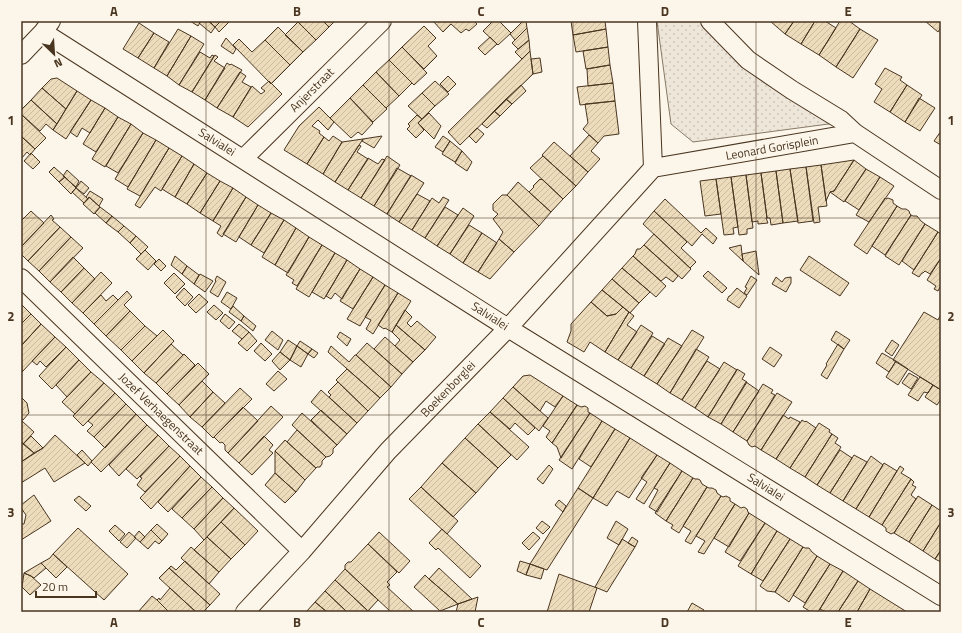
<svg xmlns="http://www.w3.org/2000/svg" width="962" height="633" viewBox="0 0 962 633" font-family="'Titillium Web',sans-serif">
	<defs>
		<pattern id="grass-dots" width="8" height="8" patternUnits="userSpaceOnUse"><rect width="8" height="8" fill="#ede6d9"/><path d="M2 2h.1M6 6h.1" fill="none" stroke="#cdc6ba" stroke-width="1.8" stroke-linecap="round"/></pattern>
		<pattern id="building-hatch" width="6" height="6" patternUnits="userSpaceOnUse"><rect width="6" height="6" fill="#ecdcbc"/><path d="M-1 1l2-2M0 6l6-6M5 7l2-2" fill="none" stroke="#ccbda1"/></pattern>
	</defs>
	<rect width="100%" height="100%" fill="#fbf6e9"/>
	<path fill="url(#grass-dots)" stroke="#887966" d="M657,21H704L836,123L693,142L671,124Z"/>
	<path fill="url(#building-hatch)" stroke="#4a3520" d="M190,21H201L198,26Z
		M201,21H208L215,27L211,33L199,23Z
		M209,21H221L215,27Z
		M221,21H230L219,32L215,27Z
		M297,21H323L329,27L316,40Z
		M323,21H335L329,27Z
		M433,21H474L477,24L469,31L466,29L461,33L451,24L443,32Z
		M493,21H499L511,33L498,45L483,31Z
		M523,21H526L527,28L515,40L510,34Z
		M571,21H605L606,29L573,35Z
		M770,21H794L785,34Z
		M794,21H815L801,44L785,34Z
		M815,21H825L836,28L819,55L801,44Z
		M840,21H849L860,29L836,67L819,55Z
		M925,21H941V27L938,32Z
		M298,22L316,40L303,52L285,35Z
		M139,23L154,33L138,58L123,49Z
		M424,26L436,38L428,46L437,56L424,69L402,47Z
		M278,27L303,52L290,65L265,40Z
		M527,28L529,40L518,49L512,43Z
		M178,29L191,36L167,76L154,68Z
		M606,29L608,47L576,52L573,35Z
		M860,29L878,40L853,78L836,67Z
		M154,33L169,42L154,68L138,58Z
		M191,36L204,44L179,85L167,76Z
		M490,37L497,44L485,55L478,48Z
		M226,38L236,49L233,54L221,46Z
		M239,39L252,52L265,40L290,65L271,84L233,45Z
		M529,40L530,51L522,59L515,52Z
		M402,47L427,73L414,85L389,60Z
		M608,47L610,65L586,69L583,51Z
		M530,51L533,74L460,145L448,132Z
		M200,52L210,58L212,55L214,56L192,92L179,85Z
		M215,55L218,57L214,61L225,68L205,100L192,92Z
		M540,58L542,72L533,74L531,59Z
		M389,60L412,83L399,96L376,72Z
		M227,63L230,65L231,64L242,70L217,108L205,100Z
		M610,65L613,83L588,86L587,69Z
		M885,68L902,77L900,80L907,85L890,112L874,102L882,89L875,84Z
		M240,72L246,76L242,82L251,87L233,117L217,108Z
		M376,72L399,96L386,108L363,85Z
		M448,76L456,84L448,92L440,84Z
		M57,78L77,91L66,109L42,88L51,79Z
		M269,81L282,94L248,127L233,117L252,86L261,94L265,91L261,88Z
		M435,81L449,94L435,106L422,93Z
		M613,83L615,101L580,105L577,87Z
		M363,85L387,109L373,122L350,98Z
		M521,85L526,91L512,104L506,99Z
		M907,85L922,95L905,122L890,112Z
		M42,88L66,109L57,124L31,100Z
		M77,91L91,100L66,139L53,130Z
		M422,93L435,106L422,119L408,106Z
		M350,98L373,123L362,135L358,132L351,138L330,118Z
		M919,98L935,108L920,131L905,122Z
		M506,99L512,104L500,116L494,111Z
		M31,100L57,124L53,130L46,124L40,131L21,114V110Z
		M91,100L105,108L90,133L82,128L77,137L70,132Z
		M615,101L619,134L604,136L598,143L583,129L588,123L585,104Z
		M319,107L334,122L328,130L318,120L312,126L320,131L319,133L324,137L307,164L284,150L299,126Z
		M105,108L118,117L96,152L83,144Z
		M494,111L500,116L487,128L482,124Z
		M429,113L441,126L434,139L418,123Z
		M21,114L46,138L35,149L21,136Z
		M417,115L422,119L418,123L424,130L416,138L407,129L410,126L408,124Z
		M118,117L131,124L105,167L92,159Z
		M131,124L143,133L118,173L106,166Z
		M477,128L484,134L476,143L469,136Z
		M941,131V145L934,141Z
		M143,133L156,140L128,187L115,179Z
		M589,135L598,143L591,151L600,159L588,172L570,156Z
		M21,136L35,149L30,155L27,152L21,159Z
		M333,136L342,142L323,174L307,164L324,137L329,141Z
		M382,136L374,148L362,141L363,139Z
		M443,136L450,141L443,152L435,147Z
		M363,139L335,182L323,174L342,142Z
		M156,140L169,148L140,196L127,189Z
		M450,141L462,151L455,162L442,154Z
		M554,142L588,172L576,186L542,155Z
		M359,145L361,146L357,152L368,159L348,190L335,182Z
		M169,148L182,156L161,191L155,187L140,208L135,205Z
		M462,151L472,162L467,171L455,163Z
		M31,153L40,162L33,169L24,161Z
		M182,156L194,164L175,197L162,189Z
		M387,156L400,165L374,206L361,198Z
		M543,156L576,186L563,199L530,168Z
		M368,158L378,164L382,159L385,160L361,198L348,190Z
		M854,160L866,169L844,202L830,192L834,191Z
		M854,160L834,191L830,192L826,201L821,165Z
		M194,164L207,173L187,204L175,197Z
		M821,165L827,206L818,207L820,222L814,223L806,167Z
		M54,167L65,177L59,182L49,172Z
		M806,167L813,221L798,223L790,169Z
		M397,168L411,176L387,214L374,206Z
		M790,169L798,221L783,223L776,171Z
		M866,169L880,177L859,210L845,201Z
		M67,170L79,181L76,187L63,176Z
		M776,171L783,223L771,225L770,218H767L761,173Z
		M207,173L220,181L200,213L187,204Z
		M761,173L767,218H766L768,223L758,224V221L752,222L746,175Z
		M411,175L424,183L399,222L387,214Z
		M746,175L753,228L747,229V234L739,235L731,177Z
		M65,177L76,188L71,194L59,182Z
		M731,177L738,227L733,228L734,234L724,235L716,179Z
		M880,177L894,186L869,222L856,215Z
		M540,179L541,180L542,179L563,199L551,212L529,192L534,187L533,186Z
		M716,179L721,214L705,216L700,181Z
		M81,181L89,188L84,194L76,188Z
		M220,181L233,188L213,221L200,213Z
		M518,182L551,212L539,226L507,195Z
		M76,188L88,199L84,203L72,192Z
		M233,188L246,197L222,237L217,233L221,226L213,221Z
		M90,191L103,199L99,206L89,197L88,199L86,197Z
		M417,194L430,201L412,230L399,222Z
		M502,195H507L539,226L514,252L499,239L503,232L493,219L498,214L493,210V204Z
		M89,197L100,207L94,214L83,204Z
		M246,197L258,205L236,242L223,234Z
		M443,197L449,200L425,238L412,230L432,198L439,203Z
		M885,198L886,199L888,198L893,200V203L897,206L867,254L854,245Z
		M665,199L701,233L706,228L717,238L713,244L702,234L692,246L654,211Z
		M258,205L271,213L251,245L239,237Z
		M897,206L902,209H906L909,211L910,214L911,215L885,255L872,246Z
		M100,207L112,216L106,223L95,213Z
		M445,207L458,215L437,246L425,238Z
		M463,208L474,216L450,254L437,246Z
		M31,211L44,223L21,247V221Z
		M654,211L687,242L681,248L696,262L690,268L643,224Z
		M271,213L284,220L264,253L251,245Z
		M51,215L54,219L52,220L60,227L28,261L21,254V247Z
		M911,215L913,216H917L921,221L925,224L899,265L885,256Z
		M112,216L124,226L118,232L106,223Z
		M284,220L296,228L275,265L262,257Z
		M925,224L938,232L914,270L902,261Z
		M469,225L482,233L463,263L450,254Z
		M124,226L136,236L130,243L118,232Z
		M60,227L71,237L39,271L28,261Z
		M296,228L309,237L288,273L275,265Z
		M938,232L941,234V258L930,274L925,271L923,273H922L919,277L912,273Z
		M482,233L497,243L478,272L463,263Z
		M654,234L691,269L682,279L644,245Z
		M136,236L148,247L141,254L130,243Z
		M71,237L83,248L50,282L39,271Z
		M309,237L322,245L297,286L292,283L294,280L286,275Z
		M499,239L514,252L490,279L478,272Z
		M322,245L335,253L309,297L296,289Z
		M644,245L678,276L673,282L666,277L661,281L633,256L635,254L636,251L637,249H640Z
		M741,245L742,254L743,261L729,248Z
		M145,250L156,261L148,270L136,259Z
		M756,251L759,275L743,261L742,254Z
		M335,253L347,260L324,299L312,292Z
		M175,256L187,266L182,274L171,265Z
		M633,256L666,286L656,297L622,268Z
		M809,256L849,283L840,296L800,270Z
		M73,257L84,268L61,292L50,282Z
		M941,258V285L938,291L934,289L936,286L927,280Z
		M159,259L166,266L161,271L154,264Z
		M347,260L360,269L342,299L335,293L331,299L326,296Z
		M187,266L199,275L194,284L182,274Z
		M84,268L95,279L72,303L61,292Z
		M622,268L650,292L639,303L612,279Z
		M360,269L373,277L353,309L340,301Z
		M708,271L727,288L722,293L703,276Z
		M101,272L112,283L83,313L72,303Z
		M174,273L185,284L175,294L164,283Z
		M200,274L213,281L205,292L194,284Z
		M217,276L226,282L218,297L210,292L216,281L215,280Z
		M751,276L757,280L747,295L744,293L747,288L745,287Z
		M373,277L385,285L360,326L347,319Z
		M776,277L782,282L785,278L791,277V283L786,292L772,284Z
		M612,279L639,303L630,313L602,290Z
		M385,285L398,293L373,334L366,329L371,320L365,317Z
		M184,288L193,297L185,306L176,297Z
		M737,288L747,296L739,308L727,300L729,296H730Z
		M602,290L623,307L616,314L607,316L591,302Z
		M127,291L132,297L124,305L130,311L106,336L94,324Z
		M227,292L237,298L231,309L221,302Z
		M398,293L411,301L392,332L385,328L384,329L378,325Z
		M199,294L208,302L196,313L188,305Z
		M101,295L106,301L113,295L118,300L94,324L83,313Z
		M591,302L607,316L616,314L623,307L629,312L605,352L590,342L584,352L567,342L571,331V324Z
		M21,304L31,314L21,324Z
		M214,305L223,313L216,320L207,312Z
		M233,306L244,316L241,321L229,312Z
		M405,310L412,317L407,323L411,327L417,321L436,337L425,350L396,325Z
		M130,311L145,326L121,350L106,336Z
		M629,312L634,316L627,325L637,332L618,360L605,352Z
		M924,312L938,320L941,314V390L893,360Z
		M31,314L41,324L21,346V324Z
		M225,314L235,322L229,329L220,321Z
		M244,316L256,326L253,331L241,321Z
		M41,324L55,337L22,372L21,346Z
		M239,324L249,332L242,339L232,331Z
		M396,325L425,350L413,362L395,346L400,340L392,332Z
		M641,325L653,333L631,368L618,360Z
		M145,326L157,336L132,361L121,350Z
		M163,330L174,341L144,373L132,361Z
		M692,330L704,337L670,393L657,384Z
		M272,331L283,340L278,350L265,340Z
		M836,331L850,340L844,349L831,340Z
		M249,332L257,341L247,351L238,343Z
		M340,332L351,339L347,346L337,337Z
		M652,336L665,344L644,376L631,368Z
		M55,337L66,347L46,367L40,361L37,365L32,361Z
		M385,337L413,362L402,374L374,349Z
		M668,338L682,346L657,384L644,376Z
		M288,340L297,346L290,360L280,352Z
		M892,340L899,345L892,356L885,351Z
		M300,341L312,349L308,354L297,346Z
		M261,343L272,354L265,361L254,351Z
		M367,343L402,374L391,387L356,355Z
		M171,344L183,355L156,383L144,373Z
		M838,344L844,349L827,379L821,375L827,365L826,364Z
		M297,346L308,354L301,367L290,360Z
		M331,346L349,362L355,355H356L391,387L380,398L328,352Z
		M66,347L79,360L52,389L39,376Z
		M770,347L782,355L774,367L762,359Z
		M312,349L318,353L314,358L308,354Z
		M696,349L709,357L682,400L670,393Z
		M280,352L290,360L280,370L272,361Z
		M882,353L896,361L889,372L876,363Z
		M184,354L195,365L167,394L156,383Z
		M79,360L91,372L67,397L56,385Z
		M707,361L720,369L695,408L682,400Z
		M896,361L908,369L898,385L886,377Z
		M724,362L737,370L708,417L695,408Z
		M198,363L209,374L179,405L167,394Z
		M347,369L380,398L368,411L336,380Z
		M737,369L745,374L742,379L747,382L721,424L708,417Z
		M278,371L287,379L274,391L266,384Z
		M91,372L104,383L75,414L62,402Z
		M909,373L918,378L911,389L902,383Z
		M530,375L563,396L555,407L546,401L540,411L513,387L523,376Z
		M920,377L933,385L928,393L924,392L918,401L908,395Z
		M202,381L213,392L190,417L179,405Z
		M338,382L368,411L357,423L329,397L331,395L328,392Z
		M746,382L759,391L733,432L721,424Z
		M104,383L115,393L83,426L73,416Z
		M763,384L773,390L771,393L775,395L747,441L733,432Z
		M933,385L941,390V399L937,405L925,397Z
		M513,387L548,418L539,431L503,398Z
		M240,388L252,399L213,438L202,427Z
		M321,390L357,423L347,434L311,402Z
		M213,392L225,403L202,427L190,417Z
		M115,393L126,404L94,437L87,431L93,425L88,421Z
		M777,393L792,402L761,450L755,446L752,447L749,445L747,441Z
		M563,396L577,405L552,443L546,437L550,431L543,426Z
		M21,397L27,403L29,413L23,420L21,418Z
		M503,398L535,428L528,435L515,423L510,429L490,412Z
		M126,404L136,414L105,448L94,437Z
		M577,405L581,407L585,406L588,408V412L590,413L561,458L557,447L552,443Z
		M271,406L283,417L239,463L228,453Z
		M243,407L258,421L228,453L225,450V445L222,442L220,443L214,437Z
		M321,410L347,434L337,445L311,420Z
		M490,412L529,447L517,460L478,424Z
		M302,413L337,445L333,449V453L330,456L326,457L292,425Z
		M590,413L602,421L572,469L559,460Z
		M136,414L147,425L101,472L91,462Z
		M783,415L789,419L790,417L800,422L776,459L761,450Z
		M802,420L805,422L806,421L816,428L790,468L776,459Z
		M21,421H22L34,432L23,444L21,442Z
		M602,421L615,429L591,467L579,459Z
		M819,423L830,430L829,432L832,434L805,477L790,468Z
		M478,424L511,455L498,468L465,438Z
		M147,425L158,435L119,476L109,465Z
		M615,429L630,438L593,498L578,488Z
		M297,430L326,457L322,461V464L320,467H317L316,468L287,442Z
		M832,434L838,438L835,443L841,447L817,485L805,477Z
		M55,435L85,463L54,482L45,468L21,483V462L43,448Z
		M158,435L169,446L137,479L126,469Z
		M31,436L43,448L34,453L23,444Z
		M264,436L273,445L269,450L273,453L252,475L239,463Z
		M465,438L498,468L476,493L442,463Z
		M630,438L657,455L629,498L617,491L607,506L593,498Z
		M285,440L316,468L305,480L275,451Z
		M22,442L34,453L21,462V443Z
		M169,446L180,456L145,492L137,485L142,478L140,477Z
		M82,450L92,461L88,466L77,455Z
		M840,450L852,458L830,493L817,485Z
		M275,451L305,480L296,492L275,473Z
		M657,455L670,463L644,504L636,499L647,482L641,478Z
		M854,455L867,462L843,501L830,493Z
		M180,456L190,466L151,509L140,498Z
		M871,456L883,465L856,509L843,501Z
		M442,463L476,493L453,517L421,487Z
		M670,463L682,471L657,512L649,507L658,490L654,488Z
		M884,463L897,471L869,517L856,509Z
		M549,465L553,469L543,484L537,479Z
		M190,466L201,477L168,512L158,502Z
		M900,466L904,469L901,473L911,479L882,525L869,517Z
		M682,471L693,478L666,521L655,513Z
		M275,473L296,492L285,503L265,485Z
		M201,477L212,487L182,518L172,509Z
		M693,478L695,479H698L700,480L702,484L707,487L679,533L671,528L673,525L666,521Z
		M911,479L914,482L912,485L916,487L911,495L916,499L894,533H893L891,534L886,531V528L882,525Z
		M212,487L223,498L194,529L182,518Z
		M421,487L458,521L447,534L409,499Z
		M707,487L709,488H712L716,490L717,493L721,496L691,544L685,541L691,531L683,526Z
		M578,488L593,498L547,570L530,564Z
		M34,495L51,521L21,540V524H24L26,515L21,508V505Z
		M79,496L91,506L86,511L74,500Z
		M721,496L723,497L726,496L730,498V501L735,504L704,554L698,552L705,541L696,536Z
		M918,496L932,505L909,542L894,533Z
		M223,498L234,508L204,540L194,529Z
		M559,500L566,506L563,512L555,505Z
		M735,504L741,508L744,507L747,509L748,512L749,513L729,547L714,538Z
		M932,505L941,511V522L923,551L909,542Z
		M234,508L258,531L245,545L221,522Z
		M749,513L765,523L740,561L725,552Z
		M542,521L550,527L543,534L536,528Z
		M616,521L628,529L619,545L607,538Z
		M221,522L245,545L231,559L207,537Z
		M941,522V550L935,559L923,551Z
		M765,523L777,531L751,574L738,566Z
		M157,524L168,534L162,541L151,530Z
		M115,525L125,534L119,541L109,531Z
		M78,528L128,574L104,600L53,554Z
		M442,529L481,566L470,578L438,548L436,550L429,543Z
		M151,530L162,541L159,544L155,541L148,549L140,542Z
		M139,531L145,537L140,542L134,537Z
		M777,531L790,539L763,581L751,574Z
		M129,532L136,538L127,548L120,542Z
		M379,532L410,561L399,573L368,544Z
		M533,532L540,538L529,550L522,543Z
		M207,537L231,559L219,572L194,550Z
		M632,537L638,541L635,547L628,543Z
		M622,539L635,547L607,592L595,587Z
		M790,539L803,547L775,592L767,591L760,586Z
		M368,544L397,572L387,582L390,585L387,587L414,612H391L345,569V565L348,562H351Z
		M191,547L219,572L209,584L181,558Z
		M803,547L805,548H809L812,552L817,556L789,602L775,592Z
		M941,550V562L935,559Z
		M53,554L67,567L56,578L41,563L50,558Z
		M817,556L830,564L805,603L793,595Z
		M185,561L220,594L210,605L169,568L171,566L176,570Z
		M520,561L530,564L526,575L517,571Z
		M41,563L46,568L34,578L31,576L24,573Z
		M530,564L544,569L541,579L526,575Z
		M830,564L843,571L818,612H811L803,607Z
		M169,568L210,605L203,612H196L159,578Z
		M439,568L472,599L458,604L429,579Z
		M345,569L378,600L368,611L335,580Z
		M843,571L858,581L838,612H826L820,609Z
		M24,573L31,576L41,585L30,595L22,587Z
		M559,574L597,588L589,612H547Z
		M425,575L429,579L458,604L440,611L414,587Z
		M335,580L369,612H347L325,591Z
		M858,581L870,589L857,612H838Z
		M170,588L196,612H169L157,600L159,598L160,600Z
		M870,589L907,612H857Z
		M325,591L347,612H327L315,602Z
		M152,596L157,600L169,612H138Z
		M478,597L475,612H456L458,604Z
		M315,602L327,612H306Z
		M692,603L704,610L703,612H687Z"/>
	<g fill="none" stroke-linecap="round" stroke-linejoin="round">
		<g stroke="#4a3520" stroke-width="20">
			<path id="street" d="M647,21L653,168
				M710,21L748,60L792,90L841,120L855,133L941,190
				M43,32L508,328L941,596
				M21,55L43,32L51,21
				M243,159L382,21
				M653,168L855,133
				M21,278L302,551
				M245,612L302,551L388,451L508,328L653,168"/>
		</g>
		<use href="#street" stroke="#fbf6e9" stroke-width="18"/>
	</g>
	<path fill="none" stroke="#4a3520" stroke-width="1" stroke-opacity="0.55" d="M206,21V612M389,21V612M573,21V612M756,21V612M21,218H941M21,415H941"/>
	<g text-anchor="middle" stroke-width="3" stroke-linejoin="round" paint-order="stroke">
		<g font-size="12" fill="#4a3520" stroke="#fbf6e9">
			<text transform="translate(312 90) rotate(-45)" y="4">Anjerstraat</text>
			<text transform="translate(217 142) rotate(32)" y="4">Salvialei</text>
			<text transform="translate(772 148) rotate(-10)" y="4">Leonard Gorisplein</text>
			<text transform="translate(490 316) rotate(33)" y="4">Salvialei</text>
			<text transform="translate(448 389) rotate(-46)" y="4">Boekenborglei</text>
			<text transform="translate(161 414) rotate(44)" y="4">Jozef Verhaegenstraat</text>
			<text transform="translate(766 487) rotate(32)" y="4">Salvialei</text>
		</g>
	</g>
	<rect width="962" height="633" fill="none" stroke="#fbf6e9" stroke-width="44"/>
	<g transform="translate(54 54) rotate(155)" stroke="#fbf6e9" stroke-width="3" paint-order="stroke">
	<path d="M0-3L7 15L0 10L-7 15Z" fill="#4a3520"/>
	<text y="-6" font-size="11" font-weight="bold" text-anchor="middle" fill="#4a3520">N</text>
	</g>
	<path d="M36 591v6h60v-6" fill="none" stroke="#4a3520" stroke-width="2"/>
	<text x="42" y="591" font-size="12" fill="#4a3520" stroke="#fbf6e9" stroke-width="3" paint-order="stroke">20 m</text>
	<rect x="22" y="22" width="918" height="589" fill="none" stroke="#4a3520" stroke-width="1.5"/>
	<g font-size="13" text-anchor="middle" font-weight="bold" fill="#4a3520">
		<text x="114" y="16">A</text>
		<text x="297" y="16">B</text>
		<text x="481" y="16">C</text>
		<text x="665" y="16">D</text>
		<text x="848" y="16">E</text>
		<text x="11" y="125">1</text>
		<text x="951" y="125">1</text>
		<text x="11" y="321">2</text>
		<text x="951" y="321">2</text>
		<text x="11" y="517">3</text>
		<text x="951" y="517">3</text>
		<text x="114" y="627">A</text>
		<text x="297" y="627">B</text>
		<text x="481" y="627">C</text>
		<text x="665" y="627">D</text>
		<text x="848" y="627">E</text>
	</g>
</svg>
